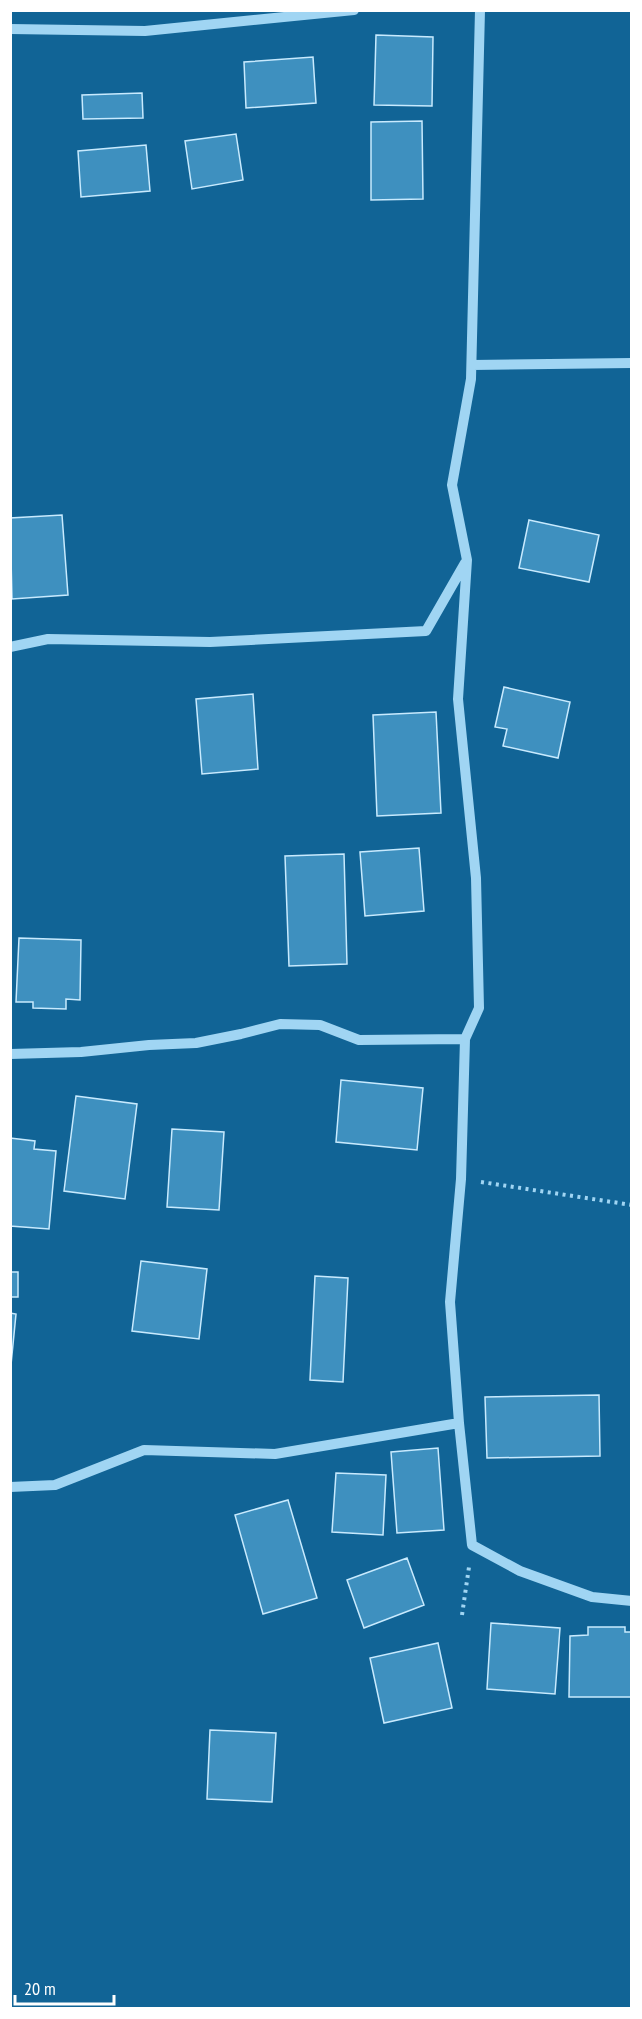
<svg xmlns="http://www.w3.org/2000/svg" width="642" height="2019" viewBox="0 0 642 2019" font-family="'PT Sans Narrow',sans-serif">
	<rect width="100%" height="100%" fill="#116496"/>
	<path fill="#3e90bf" stroke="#c8eafe" stroke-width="1.5" d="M376,35L433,37L432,106L374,105Z
		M313,57L316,103L246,108L244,62Z
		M142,93L143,118L83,119L82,95Z
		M422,121L423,199L371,200V122Z
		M236,134L243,180L192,189L185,141Z
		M146,145L150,191L81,197L78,151Z
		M62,515L68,595L12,599L10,518Z
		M529,520L599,535L589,582L519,568Z
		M504,687L570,702L558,758L503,746L507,729L495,727Z
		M253,694L258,769L202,774L196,699Z
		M436,712L441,813L377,816L373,715Z
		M419,848L424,911L365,916L360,852Z
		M344,854L347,964L289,966L285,856Z
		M19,938L81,940L80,1000L66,999V1009L33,1008V1002H16Z
		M341,1080L423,1088L417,1150L336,1142Z
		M76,1096L137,1104L125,1199L64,1191Z
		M172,1129L224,1132L219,1210L167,1207Z
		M10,1138L35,1141L34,1149L56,1151L49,1229L10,1226Z
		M141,1261L207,1269L199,1339L132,1331Z
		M10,1272H18V1297H10Z
		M315,1276L348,1278L343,1382L310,1380Z
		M10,1313L16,1314L10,1375Z
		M599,1395L600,1456L487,1458L485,1397Z
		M438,1448L444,1530L397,1533L391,1452Z
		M336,1473L386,1475L383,1535L332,1532Z
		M288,1500L317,1598L263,1614L235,1515Z
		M407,1558L424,1605L364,1628L347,1580Z
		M491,1623L560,1628L555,1694L487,1689Z
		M588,1627H625V1632H632V1697H569L570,1636L588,1635Z
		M438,1643L452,1708L384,1723L370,1658Z
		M210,1730L276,1733L272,1802L207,1799Z"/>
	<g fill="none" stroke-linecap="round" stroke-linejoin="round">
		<path stroke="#a0d5f3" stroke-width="4" stroke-dasharray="3 4.5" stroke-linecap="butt" d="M481,1182L632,1205
			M462,1615L469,1567"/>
		<path stroke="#a0d5f3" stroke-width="10" d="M480,10L471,379L452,485L467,560L458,699L476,878L479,1008L465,1039L461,1179L450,1302L459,1423L472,1545L520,1571L592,1597L632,1601
			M10,29L145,31L354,10
			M472,365L632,363
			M10,647L48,639L210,642L426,631L465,563
			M10,1054L81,1052L149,1045L196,1043L241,1034L280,1024L320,1025L359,1040L465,1039
			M10,1487L55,1485L144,1450L275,1454L459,1423"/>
	</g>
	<rect width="642" height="2019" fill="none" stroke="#ffffff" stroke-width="24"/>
	<path d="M15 1995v9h99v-9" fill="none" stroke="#ffffff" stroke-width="3"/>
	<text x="24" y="1995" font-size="18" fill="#ffffff" stroke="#116496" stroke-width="4.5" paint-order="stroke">20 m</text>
</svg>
